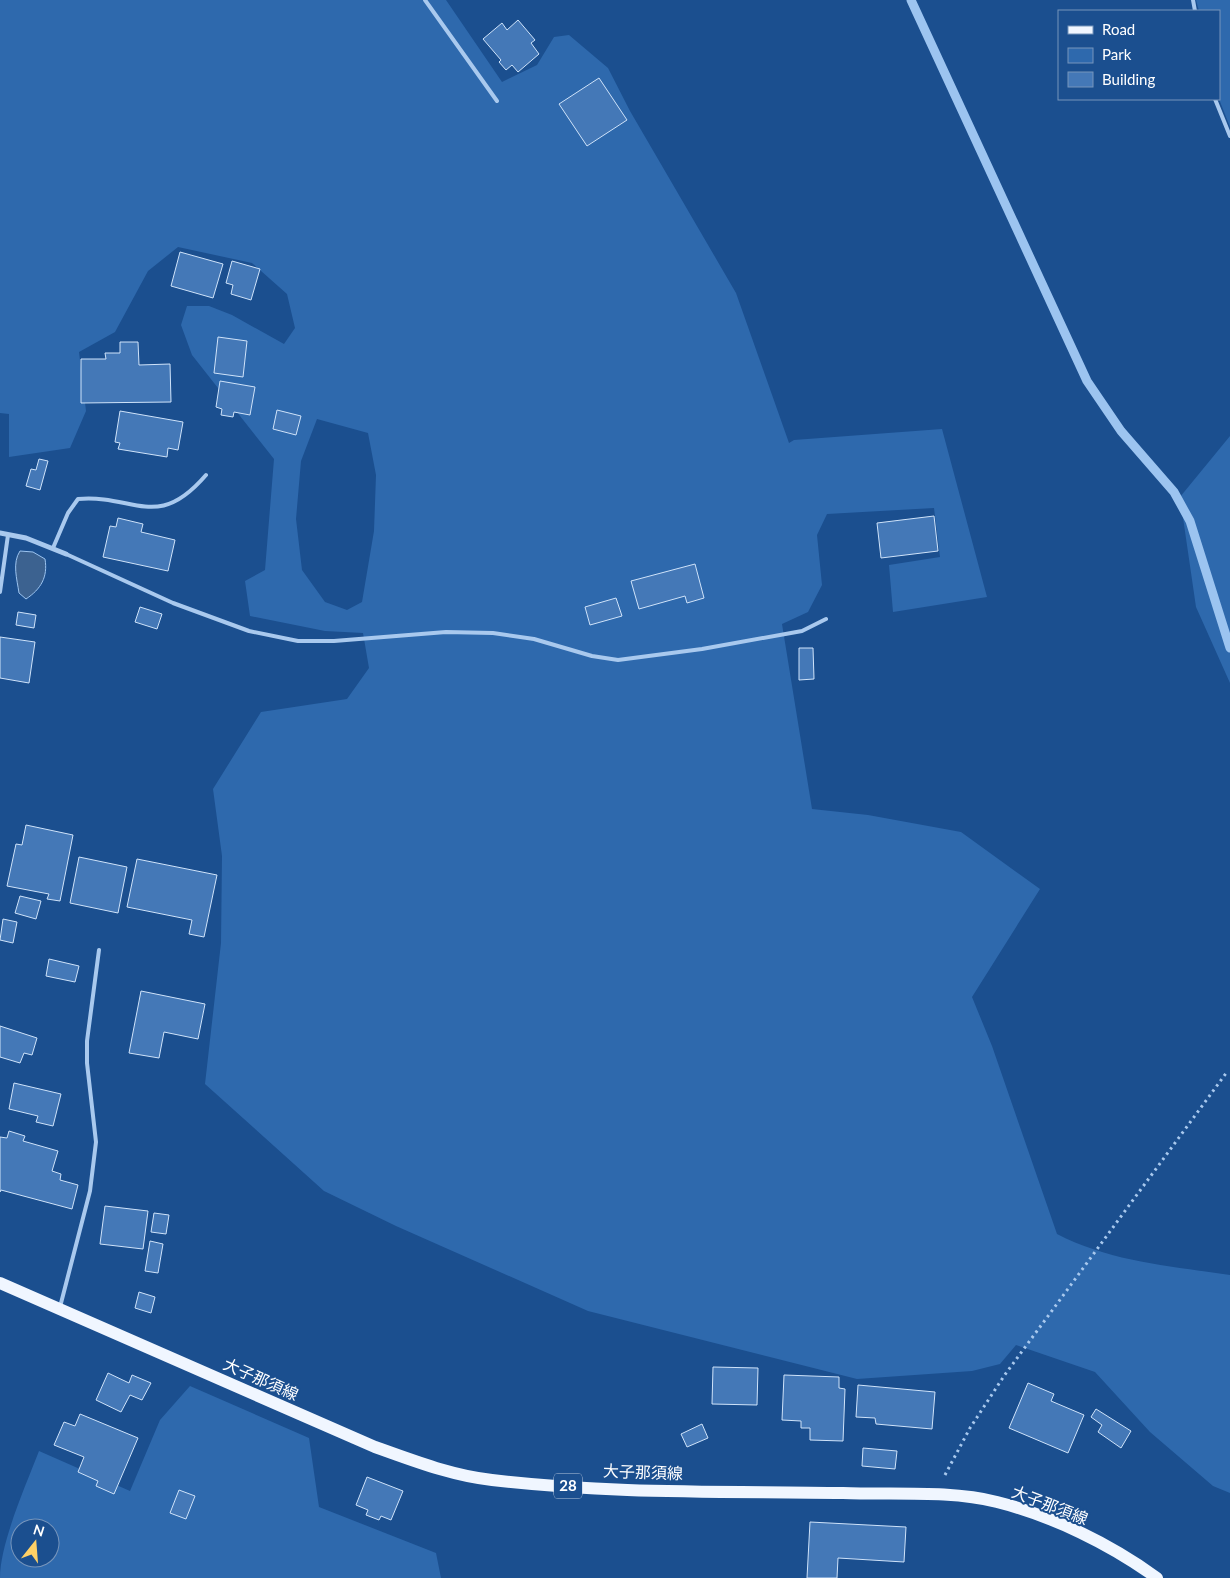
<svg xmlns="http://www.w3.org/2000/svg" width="1230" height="1578" viewBox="0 0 1230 1578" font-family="Lato,'Noto Sans JP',sans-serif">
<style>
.green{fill:#2e69ad;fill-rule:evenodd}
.water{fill:#3c6290;stroke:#9cc4f0}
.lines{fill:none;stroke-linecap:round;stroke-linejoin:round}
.stream{stroke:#9cc4f0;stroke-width:9}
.building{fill:#4478b7;stroke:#cfe3fa}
.path{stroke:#a9c9ee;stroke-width:3;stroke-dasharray:2.5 4;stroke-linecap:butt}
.lane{stroke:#a9c9ee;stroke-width:4}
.street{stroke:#a9c9ee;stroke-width:5}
.primary{stroke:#f0f6ff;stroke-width:12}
.labels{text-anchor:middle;stroke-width:4;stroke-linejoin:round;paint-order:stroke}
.shield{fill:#1b4f8f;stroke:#bbcadd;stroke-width:1}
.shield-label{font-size:15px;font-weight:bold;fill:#fff}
.street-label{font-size:16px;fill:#fff;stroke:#1b4f8f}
</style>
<rect width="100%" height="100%" fill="#1b4f8f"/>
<path class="green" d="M0,0h446l56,82 35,-17 17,-28 15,-2 39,33 22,43 106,182 53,150 5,-3 148,-11 45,168 -94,15 -4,-47 51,-8 -6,-49 -107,6 -10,21 5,50 -14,27 -26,12 30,185 56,6 93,17 79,57 -68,108 20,49 65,188c54,28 114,32 173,41v218l-17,-7 -63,-54 -55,-60 -79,-27 -16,19 -28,7 -115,8 -269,-68 -192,-85 -72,-35 -119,-107 16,-141 1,-87 -9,-67 48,-77 86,-13 22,-31 -6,-35 -38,-2 -75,-15 -5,-35 20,-11 9,-111 -82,-104 -11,-30 6,-19h22l23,9 52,29 11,-16 -8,-34 -35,-31 -74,-16 -30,24 -33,61 -36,20 7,59 -16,37 -61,9v-43l-9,-1zM317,419l51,14 8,42 -2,56 -12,71 -15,8 -22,-8 -23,-32 -6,-51 5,-58z
M1196,0h34v127l-11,-28v-88h-20z
M1230,436v247l-34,-76 -16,-110z
M190,1386l119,52 10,69 117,46 5,25h-441c0,-35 26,-93 39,-127l91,40 30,-71zM20,1528h30v30h-30z"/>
<path class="water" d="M20,551l13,1 12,7c3,18 -4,30 -19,40l-7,-6c-2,-14 -7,-30 1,-42z"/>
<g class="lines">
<path class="stream" d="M911,0l176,381 34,50 53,61 16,29 40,127"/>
</g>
<path class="building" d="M518,20l17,20 -4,3 8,11 -21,18 -6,-7 -6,5 -7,-8 2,-2 -18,-21 19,-16 5,7z
M599,78l28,42 -40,26 -28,-42z
M180,252l43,12 -10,34 -42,-12z
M232,261l28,8 -9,31 -20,-6 2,-9 -7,-2z
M218,337l29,4 -4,36 -29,-4z
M120,342h18l1,23 31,-1 1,38 -90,1v-44h25l-1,-6h15z
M220,381l35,6 -5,28 -16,-3 -1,5 -12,-2 1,-6 -6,-2z
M277,410l24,6 -5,19 -23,-6z
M120,411l63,11 -5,28 -10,-2 -1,9 -49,-8 2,-6 -5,-1z
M39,459l9,2 -8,29 -14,-4 5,-17 5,1z
M934,516l4,35 -57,7 -4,-35z
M118,518l25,6 -2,8 34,8 -7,31 -65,-14 7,-31 6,1z
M695,564l9,34 -17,5 -2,-7 -46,13 -8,-28z
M616,598l6,18 -32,9 -5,-18z
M140,607l22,7 -5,15 -22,-7z
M18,612l18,3 -2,13 -18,-3z
M0,637l35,5 -6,41 -29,-5z
M799,648h14l1,31 -15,1z
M26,825l47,10 -13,66 -13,-2 2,-5 -42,-8 9,-42 6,1z
M79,857l48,10 -9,46 -48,-10z
M137,859l80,16 -13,62 -15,-3 3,-14 -65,-13z
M20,896l21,5 -5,18 -21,-6z
M3,919l14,3 -4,21 -13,-3z
M49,959l30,7 -4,16 -29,-6z
M141,991l64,13 -7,35 -34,-7 -5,26 -30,-5z
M0,1026l37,12 -5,17 -8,-2 -4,10 -20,-6z
M14,1083l47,11 -8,32 -17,-4 2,-6 -29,-7z
M9,1131l16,5 -2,5 35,10 -6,20 9,3 -1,6 18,5 -6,24 -71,-19 -1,2v-55l7,1z
M105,1206l43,5 -5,38 -43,-5z
M154,1213l15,2 -3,19 -15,-2z
M150,1241l13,3 -5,29 -13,-2z
M139,1292l16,5 -4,16 -16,-5z
M713,1367l45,1 -1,37 -45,-1z
M108,1373l21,10 3,-8 19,8 -9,17 -12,-5 -9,17 -25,-12z
M784,1375l55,2v11l6,1 -2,52 -33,-1v-12h-9v-7l-19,-1z
M1028,1383l26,11 -3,7 33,14 -16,38 -59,-25z
M858,1385l77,7 -3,37 -56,-5 -1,-6 -19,-1z
M1096,1409l35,22 -10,17 -23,-16 4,-7 -11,-8z
M80,1414l58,24 -24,56 -18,-8 2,-5 -20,-9 6,-15 -30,-12 10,-23 11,4z
M702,1424l6,14 -21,9 -6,-13z
M863,1448l34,3 -2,18 -33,-3z
M367,1477l36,14 -12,29 -10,-4 -2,4 -13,-5 2,-5 -12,-5z
M179,1490l16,6 -9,23 -16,-6z
M810,1522l96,5 -2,35 -66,-4 -1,20h-30z"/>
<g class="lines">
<path class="path" d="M945,1475l25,-47 34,-52 223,-304"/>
<path class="lane" d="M425,0l72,101
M1193,0l2,11
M1215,99l15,37
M53,548l15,-35 10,-14c57,-5 79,33 128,-24
M66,554l107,49 76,28 49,10h36l112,-9 47,1 41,6 58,17 26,4 84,-11 100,-18 24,-12
M0,592l8,-57
M60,1307l30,-116 6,-49 -9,-79v-22l12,-91"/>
<path class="street" d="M0,533l26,5 40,16"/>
<path class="primary" d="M0,1283l375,164c37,13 77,29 117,33 116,14 235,11 351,13 49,2 107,-3 154,9 56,14 113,42 160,76"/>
</g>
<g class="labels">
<rect class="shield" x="554" y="1473.5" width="28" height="25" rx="4"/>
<g class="shield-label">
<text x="568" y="1491">28</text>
</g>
<g class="street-label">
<text transform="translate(261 1379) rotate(24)" y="6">大子那須線</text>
<text transform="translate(643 1472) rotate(2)" y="6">大子那須線</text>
<text transform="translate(1050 1505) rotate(21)" y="6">大子那須線</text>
</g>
</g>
<rect x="1058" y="10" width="162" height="90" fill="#1b4f8f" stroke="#7695bc"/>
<rect x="1068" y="26" width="25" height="8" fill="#f0f6ff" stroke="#7695bc"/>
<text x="1102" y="35" font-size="15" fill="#ffffff">Road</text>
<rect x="1068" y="48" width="25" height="15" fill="#2e69ad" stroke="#7695bc"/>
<text x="1102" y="60" font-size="15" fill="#ffffff">Park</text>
<rect x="1068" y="72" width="25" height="15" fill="#4478b7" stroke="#7695bc"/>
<text x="1102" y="85" font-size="15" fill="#ffffff">Building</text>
<g transform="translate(35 1543) rotate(17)"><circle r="24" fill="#1b4f8f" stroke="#7695bc"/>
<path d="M0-4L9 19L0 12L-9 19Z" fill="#ffd166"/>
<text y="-8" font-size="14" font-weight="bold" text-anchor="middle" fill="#ffffff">N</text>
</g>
</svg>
